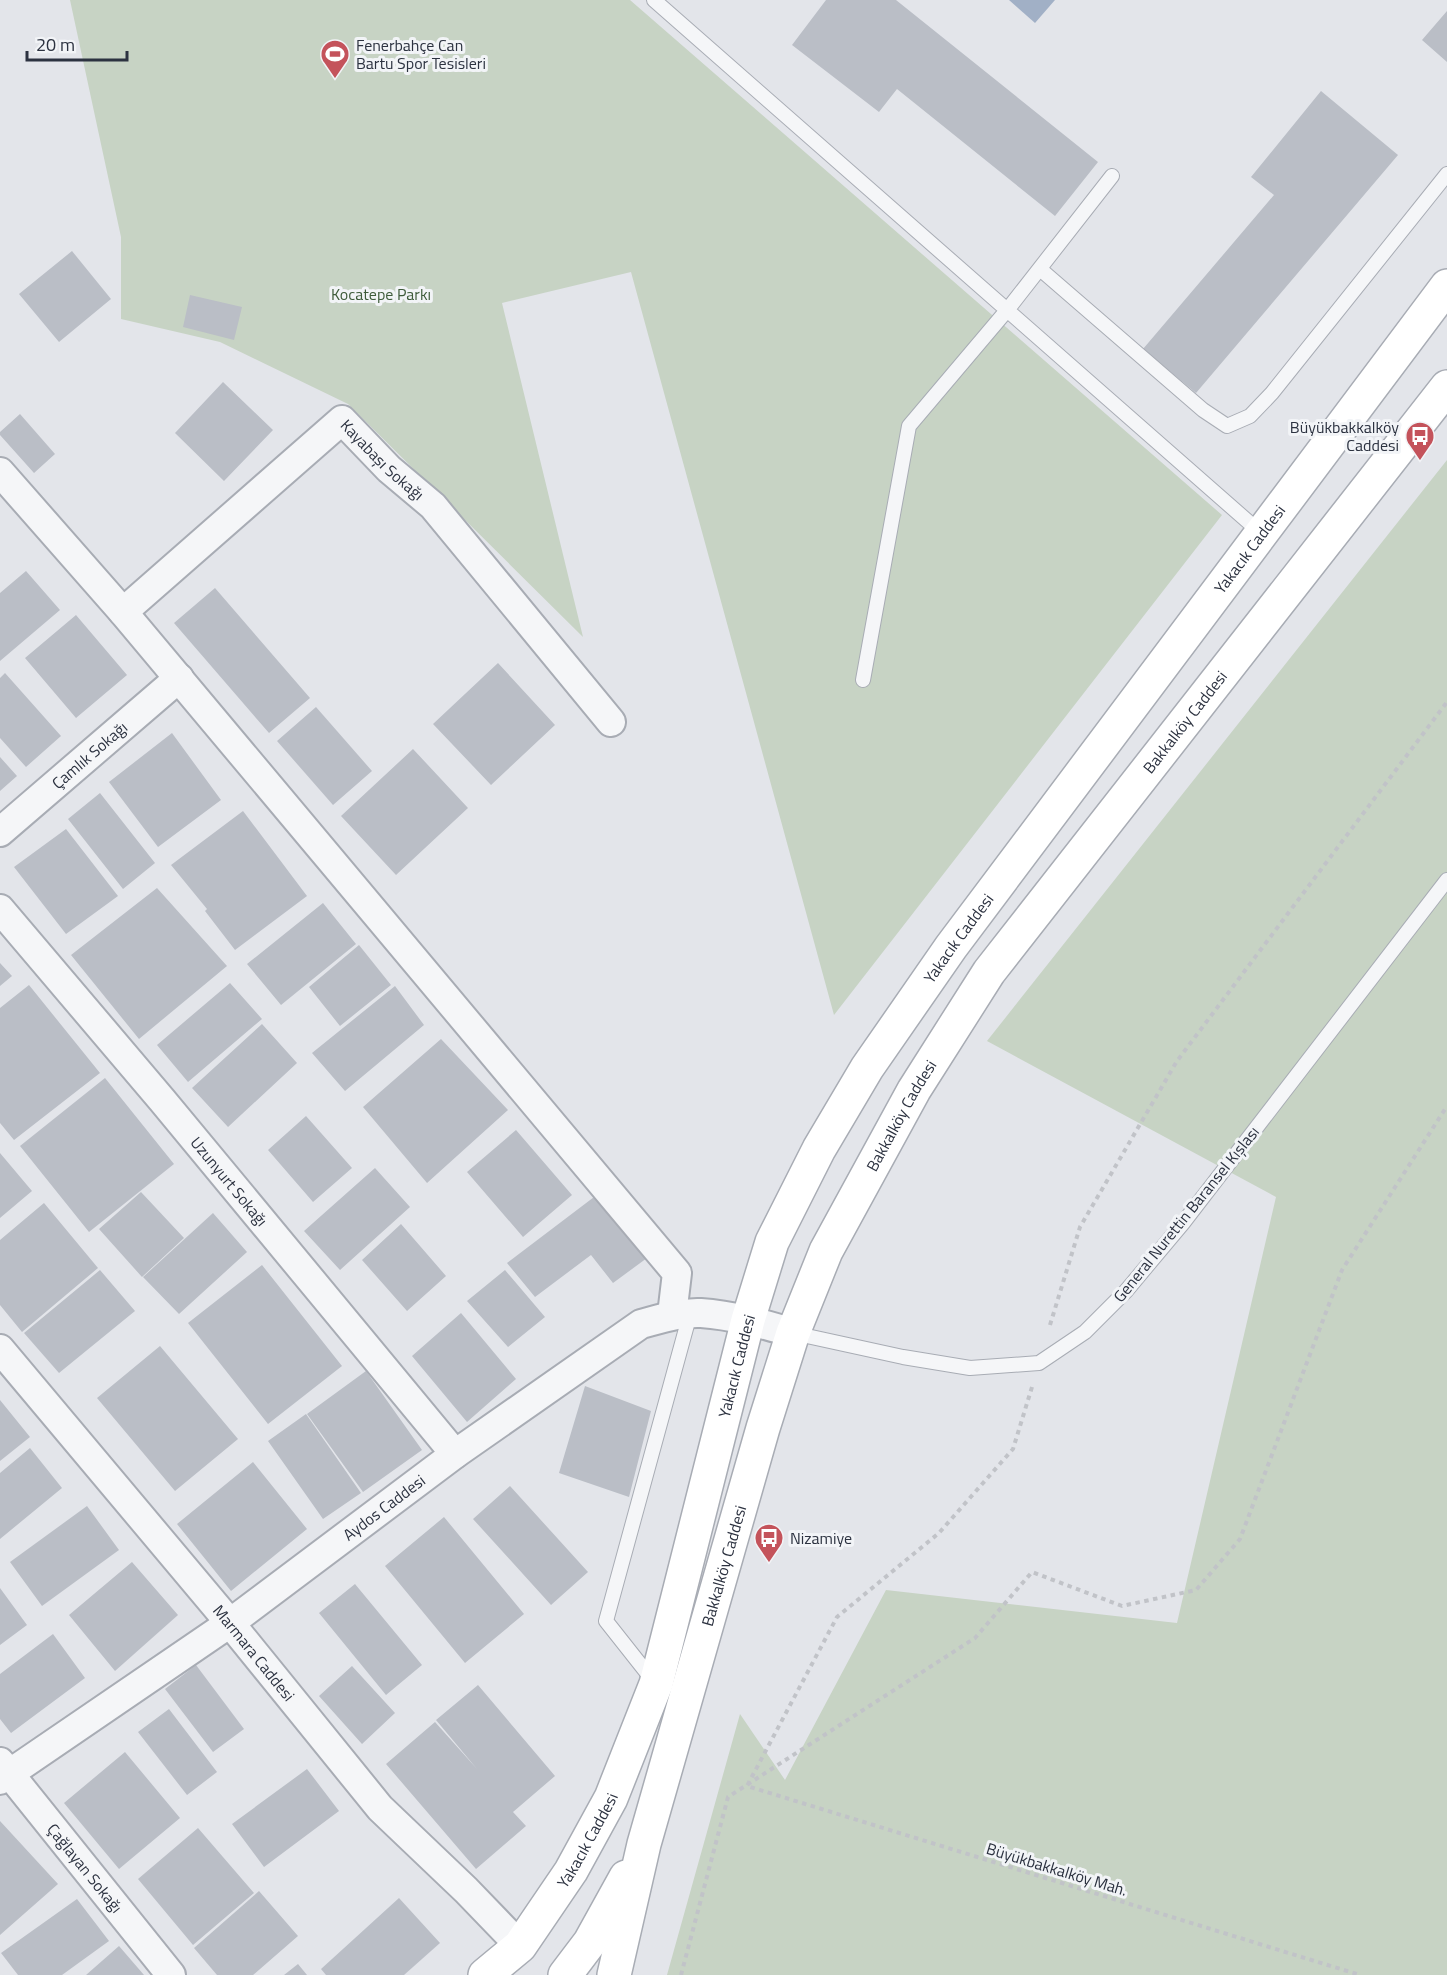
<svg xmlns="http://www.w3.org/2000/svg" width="1447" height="1975" viewBox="0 0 1447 1975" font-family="'Titillium Web',sans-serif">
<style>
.green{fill:#c7d3c4}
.water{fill:#a1b0c6}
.building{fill:#babec6}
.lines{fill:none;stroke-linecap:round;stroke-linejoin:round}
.lane-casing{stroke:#a8acb4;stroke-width:16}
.street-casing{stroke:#a8acb4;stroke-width:32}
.secondary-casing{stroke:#a8acb4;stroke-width:36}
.path{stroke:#c1c3c8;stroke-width:4;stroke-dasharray:4.5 4.5;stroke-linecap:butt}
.lane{stroke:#f5f6f8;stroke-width:14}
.street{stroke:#f5f6f8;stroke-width:28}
.secondary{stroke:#fff;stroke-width:33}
.labels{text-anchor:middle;stroke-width:6;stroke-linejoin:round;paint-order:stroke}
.poi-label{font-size:16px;fill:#2c3240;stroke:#f2f4f7;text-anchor:start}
.park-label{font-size:16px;fill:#3e5b3a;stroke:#f2f4f7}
.street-label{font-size:16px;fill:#2c3240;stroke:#f2f4f7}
</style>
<rect width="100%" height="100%" fill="#e3e5ea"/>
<path class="green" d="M70,0h560l592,515 -388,500 -203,-743 -129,31 81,334 -235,-233 -128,-62 -99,-23v-82z
M1447,460v1515h-780l73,-261 45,66 101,-190 291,33 99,-426 -289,-156z"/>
<path class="water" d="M1009,0h46l-20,23z"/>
<path class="building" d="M826,0h70l202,162 -43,54 -158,-127 -18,23 -87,-67z
M1447,11v51l-25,-22z
M1321,91l77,64 -202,238 -53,-44 131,-154 -23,-18z
M72,251l39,48 -52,43 -40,-48z
M190,295l52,12 -8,33 -51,-13z
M223,382l50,48 -49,51 -49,-48z
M20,414l35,40 -21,19 -34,-38v-3z
M26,571l34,39 -60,51v-68z
M215,588l95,110 -41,35 -95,-110z
M76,615l51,60 -51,43 -51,-60z
M498,663l57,62 -64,60 -58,-61z
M5,673l56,63 -35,31 -26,-29v-60z
M316,707l56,64 -39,34 -56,-64z
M172,733l49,67 -63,47 -49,-65z
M413,749l55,59 -72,67 -55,-59z
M0,757l17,19 -17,15z
M100,793l55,70 -32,26 -55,-70z
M243,811l64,85 -72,54 -30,-39 2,-2 -36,-44z
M66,829l52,67 -52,38 -52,-67z
M157,888l70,78 -88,73 -68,-84z
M323,903l33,41 -75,61 -34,-41z
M359,945l32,40 -51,41 -31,-39z
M0,963l12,13 -12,10z
M230,983l32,36 -74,63 -31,-37z
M29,985l71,88 -86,67 -14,-17v-115z
M395,986l29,39 -79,66 -33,-38z
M262,1024l35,39 -69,64 -36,-39z
M441,1039l67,71 -81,73 -64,-76z
M105,1078l69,86 -85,68 -69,-86z
M306,1116l46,52 -39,34 -45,-52z
M516,1130l56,65 -49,42 -56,-65z
M0,1153l32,38 -32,27z
M375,1168l35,39 -70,63 -36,-39z
M141,1192l43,46 -42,39 -43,-48z
M598,1194l49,64 -34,25 -22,-28 -56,42 -28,-34z
M44,1203l54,65 -76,64 -22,-27v-65z
M213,1213l34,39 -68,62 -36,-37z
M401,1224l45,52 -39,35 -45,-51z
M262,1265l80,101 -74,58 -80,-101z
M100,1270l35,41 -76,62 -35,-40z
M505,1270l40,47 -37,30 -41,-46z
M461,1313l55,66 -49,43 -55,-66z
M160,1346l78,93 -63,52 -78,-93z
M366,1371l56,79 -59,42 -56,-78z
M585,1386l66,25 -22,86 -70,-24z
M0,1400l30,37 -30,24z
M306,1414l55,79 -38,26 -55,-78z
M30,1448l32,40 -62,51v-66z
M253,1462l54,67 -76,62 -54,-67z
M510,1486l78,86 -37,33 -78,-86z
M87,1506l32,44 -77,56 -32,-44z
M444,1517l80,97 -59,49 -80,-97z
M132,1562l46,53 -63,56 -46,-56z
M355,1584l67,81 -36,30 -67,-82z
M0,1588l27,37 -27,20z
M53,1634l32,44 -74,55 -11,-14v-45z
M196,1665l48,64 -31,23 -48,-63z
M352,1666l43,47 -33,31 -43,-48z
M478,1685l77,91 -42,36 13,14 -50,43 -90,-105 49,-42 42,47 -41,-49z
M169,1709l48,63 -30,23 -49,-63z
M125,1752l55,66 -61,51 -55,-66z
M307,1769l32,42 -75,56 -32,-43z
M0,1821l58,63 -58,51z
M198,1828l56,65 -61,52 -55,-66z
M259,1891l39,45 -45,39h-36l-23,-27z
M399,1898l41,45 -36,32h-78l-5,-6z
M77,1899l32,42 -47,34h-44l-17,-22z
M119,1946l25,29h-58z
M298,1964l9,11h-23z"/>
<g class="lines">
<g class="lane-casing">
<path id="lane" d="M654,0l607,533
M1040,269l163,141 24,16 23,-10 22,-23 175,-219
M863,680l46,-254 99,-117 104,-133
M793,1333l110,24 67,11 69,-5 46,-31 41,-41 57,-68 264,-343
M655,1683l-49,-62 84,-307"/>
</g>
<g class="street-casing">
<g id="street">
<path d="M0,472l123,140 554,661 -5,42"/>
<path id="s1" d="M123,612l219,-192 47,49 44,37 178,216"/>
<path id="s2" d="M0,832l179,-154"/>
<path id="s3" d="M0,909l162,191 293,354"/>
<path id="s4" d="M0,1349l230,274 150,185 86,82 54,56"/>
<path id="s5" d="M0,1762l171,213"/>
<path id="s6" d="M0,1780l230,-157 225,-169 186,-130c19,-5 40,-12 60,-11 31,2 62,11 92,20"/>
</g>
</g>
<g class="secondary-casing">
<g id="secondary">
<path id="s7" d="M485,1975l35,-29 51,-75 40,-73 45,-114 92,-364 24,-78 47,-93 48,-81 84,-121 496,-661"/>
<path d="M565,1975l25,-33 36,-65"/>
<path id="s8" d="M614,1975l30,-131 119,-416 30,-95 33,-82 88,-161 75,-118 458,-585"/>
</g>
</g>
<path class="path" d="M1050,1325l30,-98 97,-166 270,-359
M1032,1387l-19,62 -74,84 -102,84 -90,169 613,189
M681,1975l47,-178 247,-159 57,-66 90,34 74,-16 44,-51 102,-269 105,-164"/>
<use href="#lane" class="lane"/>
<use href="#street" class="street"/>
<use href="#secondary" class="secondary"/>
</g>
<defs>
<g id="stadium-pin" transform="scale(1.5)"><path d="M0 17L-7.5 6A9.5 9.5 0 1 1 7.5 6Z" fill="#c4535b" stroke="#f2f4f7"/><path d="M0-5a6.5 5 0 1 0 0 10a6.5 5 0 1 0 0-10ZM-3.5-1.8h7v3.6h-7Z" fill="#fff"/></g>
<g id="bus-pin" transform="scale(1.5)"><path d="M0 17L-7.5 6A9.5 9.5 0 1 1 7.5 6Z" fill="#c4535b" stroke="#f2f4f7"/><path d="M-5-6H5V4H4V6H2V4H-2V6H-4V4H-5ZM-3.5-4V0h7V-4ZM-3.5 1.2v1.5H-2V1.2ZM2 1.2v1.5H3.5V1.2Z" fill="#fff"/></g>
</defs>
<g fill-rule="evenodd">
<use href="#stadium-pin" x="335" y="54"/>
<use href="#bus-pin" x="1420" y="436"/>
<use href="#bus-pin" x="769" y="1538"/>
</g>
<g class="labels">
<g class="poi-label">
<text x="356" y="51">Fenerbahçe Can<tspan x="356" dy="18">Bartu Spor Tesisleri</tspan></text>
<text x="1399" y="433" text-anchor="end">Büyükbakkalköy<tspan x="1399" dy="18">Caddesi</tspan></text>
<text x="790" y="1544">Nizamiye</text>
</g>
<g class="park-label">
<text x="381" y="300">Kocatepe Parkı</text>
</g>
<g class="street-label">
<text dy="6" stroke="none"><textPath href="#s1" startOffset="348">Kayabaşı Sokağı</textPath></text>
<text dy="6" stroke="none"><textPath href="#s7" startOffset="1642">Yakacık Caddesi</textPath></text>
<text dy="6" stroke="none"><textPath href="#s8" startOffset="1396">Bakkalköy Caddesi</textPath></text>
<text dy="6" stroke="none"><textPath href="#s2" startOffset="118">Çamlık Sokağı</textPath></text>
<text dy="6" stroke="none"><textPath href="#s7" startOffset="1156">Yakacık Caddesi</textPath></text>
<text dy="6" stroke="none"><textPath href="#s8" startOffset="910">Bakkalköy Caddesi</textPath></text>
<text dy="6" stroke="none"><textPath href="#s3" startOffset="356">Uzunyurt Sokağı</textPath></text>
<text transform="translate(1186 1214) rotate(-51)" y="6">General Nurettin Baransel Kışlası</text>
<text dy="6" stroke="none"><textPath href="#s7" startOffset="670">Yakacık Caddesi</textPath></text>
<text dy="6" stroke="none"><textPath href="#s6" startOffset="471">Aydos Caddesi</textPath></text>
<text dy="6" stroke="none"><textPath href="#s8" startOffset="424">Bakkalköy Caddesi</textPath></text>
<text dy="6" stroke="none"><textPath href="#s4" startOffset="396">Marmara Caddesi</textPath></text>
<text dy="6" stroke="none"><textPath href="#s7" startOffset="171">Yakacık Caddesi</textPath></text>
<text dy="6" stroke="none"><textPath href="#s5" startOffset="136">Çağlayan Sokağı</textPath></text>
<text transform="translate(1057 1869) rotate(17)" y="6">Büyükbakkalköy Mah.</text>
</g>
</g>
<path d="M27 51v9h100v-9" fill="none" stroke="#2c3240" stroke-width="3"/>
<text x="36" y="51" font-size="18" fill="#2c3240" stroke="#f2f4f7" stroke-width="4.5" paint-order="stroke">20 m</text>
</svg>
